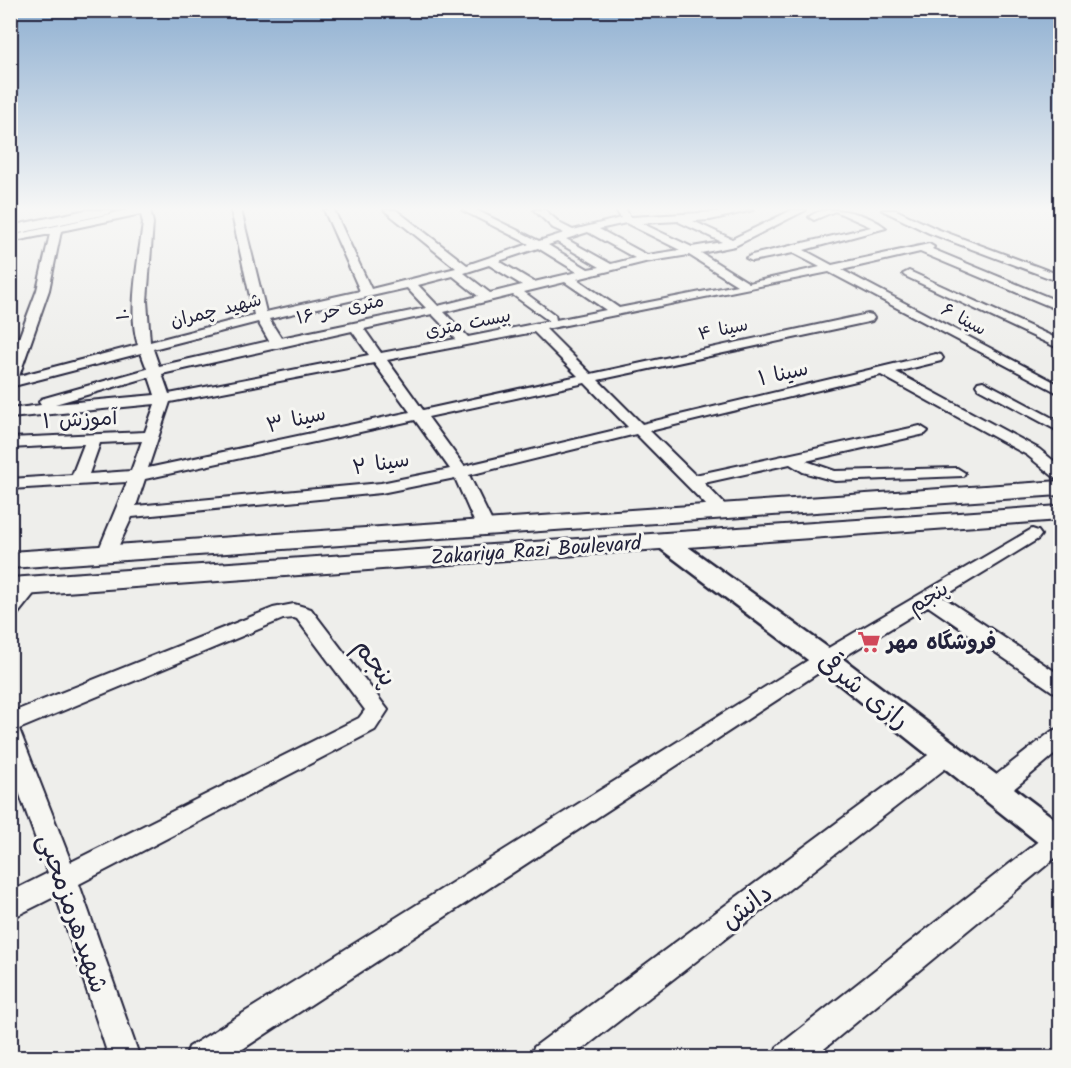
<svg xmlns="http://www.w3.org/2000/svg" width="1071" height="1068" viewBox="0 0 1071 1068" font-family="Kalam,'Playpen Sans Arabic',sans-serif">
<style>
.lines{fill:none;stroke-linecap:round;stroke-linejoin:round}
.minor-casing{stroke:#22223b;stroke-width:4}
.tertiary-casing{stroke:#22223b;stroke-width:5}
.secondary-casing{stroke:#22223b;stroke-width:4}
.minor{fill:#f6f6f2;fill-rule:evenodd}
.tertiary{fill:#f6f6f2;fill-rule:evenodd}
.secondary{fill:#f6f6f2;fill-rule:evenodd}
.labels{text-anchor:middle;stroke-width:6;stroke-linejoin:round;paint-order:stroke}
.far-street-label{font-size:18px;fill:#22223b;stroke:#f6f6f2}
.street-label{font-size:21px;fill:#22223b;stroke:#f6f6f2}
.poi-label{font-size:21px;font-weight:bold;fill:#22223b;stroke:#f6f6f2;text-anchor:start}
.near-street-label{font-size:26px;fill:#22223b;stroke:#f6f6f2}
</style>
<rect width="100%" height="100%" fill="#eeeeeb"/>
<filter id="ink" filterUnits="userSpaceOnUse"><feTurbulence type="fractalNoise" baseFrequency=".0167" numOctaves="2"/><feDisplacementMap in="SourceGraphic" scale="12" xChannelSelector="R" yChannelSelector="G"/><feConvolveMatrix kernelMatrix="1 2 1 2 8 2 1 2 1" color-interpolation-filters="sRGB"/></filter>
<g filter="url(#ink)">
<g class="lines">
<g class="minor-casing">
<path id="minor" d="M128,210h22l3,13 -6,78 3,41 104,-27 -23,-105h10l25,102 94,-21 -36,-81h10l37,79 85,-21 -72,-58h12l71,55 62,-21 -67,-34h14l63,31 25,-8 -11,-5 -19,-18h11l16,14 12,6 48,-12 -5,-8h10l4,7 123,-7 -43,10 -17,1 39,18 60,-29h14l-71,36 -34,7 48,30 71,-16 -27,-14 -41,8 -6,-3 6,-3 119,-28 -36,-16 -21,9 -5,-3c18,-15 61,-3 77,11l-82,22 28,15 97,-21 5,3 -2,2 128,53v8l-4,-1 -136,-57 -78,18 218,115v9l-231,-122 -283,57 45,45 277,-60 4,1 2,3 -2,3 -4,1 -270,58 44,44 294,-70 5,1 2,3 -2,3 -45,11 143,77 21,17v13l-6,-2 -27,-22 -146,-80 -231,56 45,44 225,-49 8,5 -3,3 -119,27 29,10 122,-3 8,5 -2,3 -128,5 -32,-9 -13,-8 -86,19 27,28 -3,4h-12l-80,-81 -167,41 26,53 -3,4h-12l-3,-4 -22,-50 -74,15 -249,24 -19,41h-14l-2,-4 30,-72 -117,7v-10l62,-4 12,-31 -74,4v-10l135,-6 10,-28 -145,14v-9l31,-4 -2,-3 2,-3 106,-30 -6,-16 -131,34v-25l27,-72 13,-56 -40,8v-6zM141,214l2,9c-4,35 -16,89 -5,122l-119,31 30,-86 12,-59zM679,221v1l43,20 -30,5 -51,-24zM626,223l54,27 -33,5 -48,-26zM588,232l47,26 -24,6 -45,-25zM557,242l43,25 -12,2 -40,-24zM538,248l39,24 -43,10 -35,-21zM689,255l48,30 -118,23 -42,-29 68,-17zM489,265l33,20 -32,8 -26,-20zM453,276l25,20 -40,10 -20,-21zM565,282l41,28 -50,10 -1,-5 -31,-23zM407,288l19,20 -145,30 -12,-19zM513,295l36,26 -81,16 -24,-25zM432,314l24,25 -75,14 -17,-24zM258,322l11,19 -110,25 -6,-17zM352,331l17,24 -200,39 -7,-20zM534,332l44,44 -155,34 -36,-50zM374,363l36,49 -262,56 22,-66zM149,377l6,18 -100,9zM585,383l43,44 -164,39 -36,-49zM415,420l35,49 -69,14 -245,23 9,-27zM142,441l-11,30 -42,3 11,-31z
M882,210h14l41,19 123,46v7l-131,-49z
M909,271l151,69v9l-155,-73 -2,-2z
M983,381l77,41v10l-82,-44 -2,-3 2,-3z
M1032,529l6,2 3,4 -3,4 -95,58 117,78v18l-8,-2 -124,-85 -96,58 -603,394h-44l4,-11 629,-393z
M30,580l7,1 3,5 -23,29 -7,2v-21l13,-15z
M294,604l17,5 77,101 -13,20 -296,154 61,174h-31l-53,-162 -46,23v-27l38,-19 -38,-106v-54l263,-105zM294,618l3,1 68,91 -6,8 -288,144 -52,-133 264,-110z
M1060,728v22l-56,47 -9,3 -9,-3 -3,-7 3,-7 66,-52z
M947,745l8,2 4,7 -4,7 -384,297h-41l4,-11 405,-300z
M1059,829l1,25 -247,204h-40l4,-11 273,-215z"/>
</g>
<g class="tertiary-casing">
<path id="tertiary" d="M665,534l8,2 161,116 226,171v32l-11,-4 -233,-185 -159,-120 -3,-5 3,-5z"/>
</g>
<g class="secondary-casing">
<path id="secondary" d="M86,210h28l-7,4 -97,21v-9z
M1060,481v14l-1050,73v-16z
M1060,506v14l-1050,76v-18z"/>
</g>
<use href="#minor" class="minor"/>
<use href="#tertiary" class="tertiary"/>
<use href="#secondary" class="secondary"/>
</g>
</g>
<linearGradient id="sky" x2="0" y2="1"><stop stop-color="#8eafd1"/><stop offset="0.58" stop-color="#f7f7f6"/><stop offset="1" stop-color="#f7f7f6" stop-opacity="0"/></linearGradient>
<rect width="1071" height="360" fill="url(#sky)"/>
<defs>
<g id="supermarket-bare" transform="scale(1.8)"><path d="M-6-5.5h2.5l.6 2H6L4.5 2H-2.5L-4.4-4H-6ZM-1.5 3.2a1.3 1.3 0 1 0 .1 0ZM3 3.2a1.3 1.3 0 1 0 .1 0Z" fill="#d1495b" stroke="#f6f6f2" stroke-width="2.5" paint-order="stroke"/></g>
</defs>
<g fill-rule="evenodd">
<use href="#supermarket-bare" x="869" y="642"/>
</g>
<g class="labels">
<g class="far-street-label">
<text transform="translate(340 309) rotate(-12)" y="6">۱۶ متری حر</text>
<text transform="translate(216 310) rotate(-14)" y="6">شهید چمران</text>
<text transform="translate(123 314) rotate(-90)" y="6">۱۰</text>
<text transform="translate(964 319) rotate(28)" y="6">سینا ۶</text>
<text transform="translate(468 323) rotate(-11)" y="6">بیست متری</text>
<text transform="translate(723 329) rotate(-12)" y="6">سینا ۴</text>
</g>
<g class="street-label">
<text transform="translate(783 373) rotate(-13)" y="7">۱ سینا</text>
<text transform="translate(80 419) rotate(-3)" y="7">آموزش ۱</text>
<text transform="translate(296 419) rotate(-13)" y="7">سینا ۳</text>
<text transform="translate(381 463) rotate(-9)" y="7">سینا ۲</text>
<text transform="translate(536 550) rotate(-4)" y="7">Zakariya Razi Boulevard</text>
<text transform="translate(928 597) rotate(-31)" y="7">پنجم</text>
</g>
<g class="poi-label">
<text x="887" y="649">فروشگاه مهر</text>
</g>
<g class="near-street-label">
<text transform="translate(376 662) rotate(53)" y="9">پنجم</text>
<text transform="translate(864 690) rotate(38)" y="9">رازی شرقی</text>
<text transform="translate(746 906) rotate(-37)" y="9">دانش</text>
<text transform="translate(74 913) rotate(71)" y="9">شهیدهرمزمحبی</text>
</g>
</g>
<rect width="1071" height="1068" fill="none" stroke="#f6f6f2" stroke-width="36"/>
<rect x="18" y="18" width="1035" height="1032" fill="none" stroke="#22223b" stroke-width="2" filter="url(#ink)"/>
</svg>
